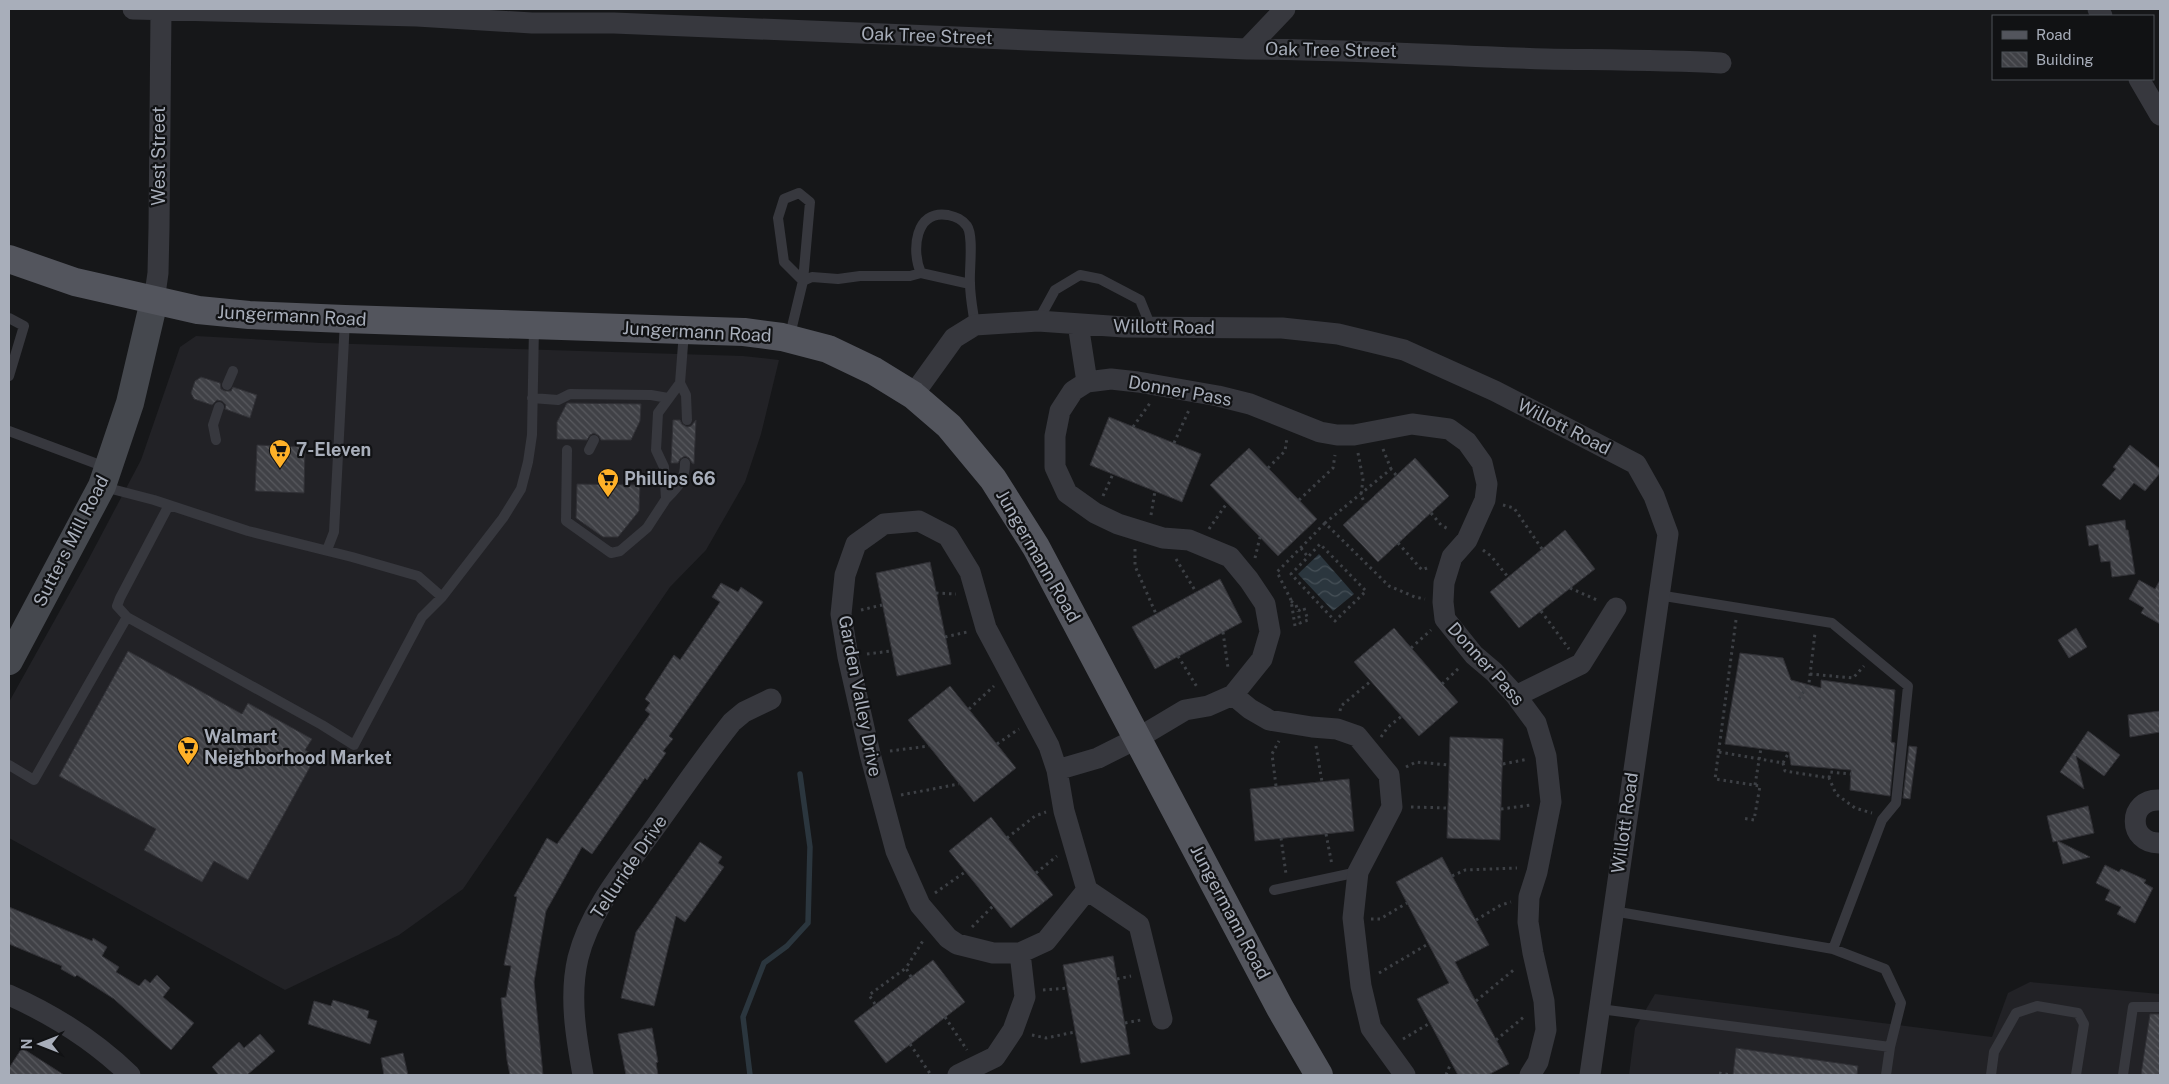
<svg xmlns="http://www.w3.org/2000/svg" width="2169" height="1084" viewBox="0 0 2169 1084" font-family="'Public Sans',sans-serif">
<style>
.built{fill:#222226}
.water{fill:url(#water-waves)}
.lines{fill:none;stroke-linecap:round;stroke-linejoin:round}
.stream{stroke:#2b363e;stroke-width:5.5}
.building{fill:url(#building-back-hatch);stroke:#303035}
.path{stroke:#3d4045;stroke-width:3;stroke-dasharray:2.5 4;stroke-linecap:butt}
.lane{stroke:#37383e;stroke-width:10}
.street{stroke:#37383e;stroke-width:21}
.secondary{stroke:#45484e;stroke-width:28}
.primary{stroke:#53555d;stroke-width:28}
.labels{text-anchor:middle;stroke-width:4.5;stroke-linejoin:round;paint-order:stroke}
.street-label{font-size:18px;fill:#a8aeba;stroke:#111214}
.poi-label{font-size:18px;font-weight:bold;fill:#a8aeba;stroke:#111214;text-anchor:start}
</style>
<defs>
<pattern id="water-waves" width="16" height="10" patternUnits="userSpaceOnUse" patternTransform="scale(1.25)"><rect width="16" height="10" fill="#2b363e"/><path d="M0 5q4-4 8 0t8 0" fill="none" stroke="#475158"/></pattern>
<pattern id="building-back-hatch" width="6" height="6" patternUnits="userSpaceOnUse" patternTransform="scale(1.25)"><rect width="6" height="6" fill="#404146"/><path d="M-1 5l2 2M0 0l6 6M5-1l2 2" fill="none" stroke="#595a5f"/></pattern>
</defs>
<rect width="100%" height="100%" fill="#161719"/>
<path class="built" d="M196,336l125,7 422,13 36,4 -18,74 -16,48 -39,68 -36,37 -207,302 -64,46 -114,55 -276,-152v-136l77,-138 55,-104 39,-113z
M2030,982l130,12v81h-531l6,-47 20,-34 337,43 16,-44z"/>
<path class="water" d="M1319,554l35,40 -21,17 -35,-37z"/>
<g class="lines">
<path class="stream" d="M750,1075l-7,-58 21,-54 23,-17 21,-23 2,-76 -10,-73"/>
</g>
<path class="building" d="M201,377l19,6 1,6 4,2h6l2,-4 24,8 -7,23 -25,-9 1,-4 -4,-4 -5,-1 -5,5 -18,-6 -3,-6 4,-12z
M567,403l74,1 -1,17 -9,19h-30l-2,-4 -5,-3 -4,2 -3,5 -30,-1v-17z
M1109,417l92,37 -19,48 -92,-37z
M673,420h7l2,4 5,3 4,-1 5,-6 -2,44 -2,-1 -3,-5 -4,-2 -5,3 -2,4h-7z
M257,445l48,2 -1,46 -49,-2z
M2130,445l30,24v4l-15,18 -11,-8 -14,17 -18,-15 14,-16 -3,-2z
M1249,448l68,71 -39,37 -68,-71z
M1415,458l34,38 -71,66 -35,-37z
M577,484l63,1 -1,26 -21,26h-15l-27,-19z
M2125,520l1,10h2l7,44 -23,3 -2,-16 -9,1 -3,-18 -9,2 -3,-20z
M1565,530l30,39 -76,59 -29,-36z
M930,562l21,102 -54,12 -21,-103z
M1220,579l22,43 -87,47 -23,-42z
M2139,580l16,9 5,-9v44l-19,-11 3,-5 -15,-9z
M721,583l17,9 3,-5 22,15 -94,134 4,3 -10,12 3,2 -19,27 -2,-2 -53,76 -10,-7 -36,64 -12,71 9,93h-33l-3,-15 -6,-62 5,-1 5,-31 -7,-1 13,-68 -3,-1 33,-58 10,6 93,-130 -5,-4 5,-7 -5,-4 29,-44 6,5 40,-58 -8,-5z
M1394,628l64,74 -39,34 -65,-74z
M2076,628l11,19 -18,11 -11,-18z
M128,651l114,63 6,-11 64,36 -7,11 11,6 -68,124 -34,-19 -12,21 -58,-32 12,-21 -97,-53z
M1740,653l43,5 8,22 30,8v-8l74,10 -4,52 4,1 -5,53 -40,-6 1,-20 -60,-5 -2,-13 -64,-8z
M950,686l66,82 -42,34 -66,-82z
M2160,711v21l-30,5 -2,-22z
M2088,731l32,24 -16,21 -28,-20 8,33 -24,-17z
M1450,737l53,2 -3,101 -53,-2z
M1909,746l8,1 -7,52 -7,-1z
M1349,779l5,52 -99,10 -5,-52z
M2088,806l6,27 -36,8 32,16 -27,7 -6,-23 -4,1 -6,-26z
M991,817l62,78 -42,33 -62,-77z
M700,842l22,15 -4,6 6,4 -39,55 -9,-6 -22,90 -33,-8 15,-66z
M1442,857l47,88 -34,17 54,102 -21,11h-30l-41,-76 32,-16 -53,-101z
M2105,865l14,7 2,-3 14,6 11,5 -2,3 9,5 -18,35 -18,-9 4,-7 -16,-7 5,-10 -14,-7z
M9,907l83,34 1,-3 14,9 -5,9 17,11 -3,5 23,14 6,-7 5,4 7,-8 13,13 -7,9 31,26 -23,27 -57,-51 -37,-24 -2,2 -14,-8 1,-3 -53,-22z
M1113,956l17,98 -49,9 -18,-98z
M933,960l32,42 -79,61 -32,-42z
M333,1000l36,11 -2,7 10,3 -7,23 -62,-20 6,-23 17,5z
M2150,1014h10v61h-19z
M652,1028l6,34 -2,1 2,12h-32l-8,-41z
M260,1034l15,17 -28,24h-28l-7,-8 27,-25 5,6z
M22,1048l42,27h-55v-7z
M1736,1048l122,18 -1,9h-124z
M403,1053l5,22h-24l-3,-17z"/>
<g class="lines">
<path class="path" d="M1133,427l17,-24
M1174,443l15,-33
M1383,449l8,20
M1358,453l5,26 -2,16 4,9
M1268,468l17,-17 2,-13
M1396,475l-5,-6 -66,54 64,63 26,11 10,2
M1103,496l10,-22
M1299,500l34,-32 2,-13
M1503,505l11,3 28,41
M1431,513l10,12 9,5
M1151,515l4,-24
M1209,529l18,-26
M1398,543l24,27 5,-2
M1301,548l7,9 12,-13 46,47 -31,30 -44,-47 17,-17
M1135,549v17l21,48
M1483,550l8,6 17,21
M1255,558l5,-21
M1176,559l20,33
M1570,588l27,12
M936,593l20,1
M1291,601l5,4 2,6 6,-3 4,12 -8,3 -2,-12
M861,610l21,-5
M1541,611l28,38
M1736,620l-21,159 45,7 -6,34 -12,-2
M1295,626l-4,-26 -14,-28 48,-49
M1223,632l5,36
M945,637l22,-5
M1411,648l20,-18
M867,654l24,-3
M1178,656l19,31
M1810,674l43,4 11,-12
M1442,684l18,-17
M1799,699l10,-16 6,-50
M969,709l25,-23
M1340,711l1,-5 30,-25
M1381,737l7,-10 14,-11
M997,744l22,-15
M1316,746l6,36
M890,751l39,-5
M1719,752l64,11 6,-11
M1783,763l2,8 44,7 7,16 19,14 17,5
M1503,764l25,-5
M1406,767l10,-5 33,3
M1829,778l1,-6 21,2
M1755,785l6,-37
M1276,786l-4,-32 7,-13
M901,795l58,-11
M1411,807l37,1
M1501,809l30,-4
M1326,834l6,31
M1007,838l28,-22 11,-4
M1281,838l5,36
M1036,873l21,-17
M1452,876l13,-6 52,-2
M935,893l30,-21
M1371,919h9l27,-16
M1476,920l25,-15 10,-3
M972,927l21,-21
M1379,973l49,-29
M911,977l-5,-9 18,-29
M1117,979l14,-3
M1043,990l24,-2
M1476,1001l40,-33
M875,1004l-6,-9 37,-27
M945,1017l22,33
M1125,1023l16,-3
M1032,1035l14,3 29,-6
M1403,1039l27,-16
M1496,1040l29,-24
M910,1044l21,31
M1719,1073l12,2
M1446,1075l5,-12"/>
<path class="lane" d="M799,193l11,9 -7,79 -19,-19 -6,-44 6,-19z
M970,284l-49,-11c-10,-22 -6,-64 27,-58 8,2 14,4 19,11 7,10 2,44 3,57 0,14 3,28 5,42
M9,318l15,8 -15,50
M1038,321l17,-31 25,-15 20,4 40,21 11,27
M789,339l14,-58 9,-4 26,2 22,-3h50l11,-3
M680,383l6,12 1,25
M227,385l6,-14
M532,398l26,2 12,-6 81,1 17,3
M9,431l99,37
M216,440l-3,-15 6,-18
M567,450l-1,71 45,32 9,-2 27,-23 19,-29 -2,-32 -8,-17 2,-37 22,-30 4,-51
M589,450l5,-10
M104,487l50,13 94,31 104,26 66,19 24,21
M666,499c12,-12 19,-19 19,-36
M169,505l-49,93 -3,8 10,11 195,108 32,20 68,-128 20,-20 61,-79 18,-29 7,-27 4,-27 2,-109
M327,550l7,-18 11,-212
M1658,595l174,28 76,63 -12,117 -14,17 -49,129
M9,765l25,15 93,-163
M1274,890l84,-18
M1613,911l220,38 52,20 16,34 -11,44
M1600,1009l290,38 -4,28
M1991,1075l3,-23 22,-39 21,-7 41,7 6,11 -8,51
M2123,1075l10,-68h27"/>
<path class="street" d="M133,9l284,7 115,7h82l633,26c100,0 200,7 299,10 59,1 117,1 175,4
M2098,9l4,7
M1247,49l38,-40
M2139,79l21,36
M154,301l4,-28 1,-45 2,-218
M1078,324l9,58
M913,395l41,-57 21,-13 63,-4 86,6 158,1 56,6 66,16 91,41 141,73 18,32 14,38 -78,541
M919,521l29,15 22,36 16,56 63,118 8,24 7,41 23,79 -41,51 -26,12h-27l-36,-9 -9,-6 -28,-33 -24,-54 -26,-97 -22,-97 -7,-43 4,-39 11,-31 28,-20z
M1233,695l17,14 19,11 43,7 25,2 20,7 32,39 3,32 -34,65 -5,46 8,68 10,42 34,47
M1516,696l65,-32 35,-56
M1057,770l41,-12 40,-20 47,-28 23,-4 25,-11 29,-36 8,-27 -5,-28 -16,-24 -19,-23 -41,-17 -26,-2 -45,-14 -23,-11 -28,-20 -12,-26v-31l5,-25 13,-20 14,-9 24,-3 27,3 80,14 32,8 70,28 17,3h17l58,-11 37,5 18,13 15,21 5,21 -2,16 -18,40 -15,17 -8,26 -1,19 2,17 29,36 20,17 22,24 20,27 10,33 5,46 -14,70 -8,25 -1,25 5,31 11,48 2,29 -8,32 -8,13
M2160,800c-33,-2 -33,44 0,43
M1087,890l52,35 23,94
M9,995c45,20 86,46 121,80
M583,1075c-7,-38 -14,-79 -5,-117 12,-48 47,-89 75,-128 26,-36 51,-73 79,-108l12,-10 27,-13
M958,1075l37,-18 18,-27 12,-33 -5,-44"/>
<path class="secondary" d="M9,661l93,-175 28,-83 24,-102"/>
<path class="primary" d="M9,259l66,23 123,28 51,5 96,4 399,13 38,5 46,12 46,22 39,24 36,31 44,53 43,68 244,461 39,67"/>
</g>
<defs>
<g id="supermarket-pin" transform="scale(1.125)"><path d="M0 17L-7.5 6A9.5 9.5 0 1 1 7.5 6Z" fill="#ffb128" stroke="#111214"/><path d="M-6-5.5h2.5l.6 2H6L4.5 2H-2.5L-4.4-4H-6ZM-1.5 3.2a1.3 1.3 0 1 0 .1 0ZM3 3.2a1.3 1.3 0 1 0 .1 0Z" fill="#111"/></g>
</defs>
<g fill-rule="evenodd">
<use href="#supermarket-pin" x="280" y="450"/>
<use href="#supermarket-pin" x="608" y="479"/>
<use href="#supermarket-pin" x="188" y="747"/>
</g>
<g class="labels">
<g class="street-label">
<text transform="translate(927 36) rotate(2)" y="6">Oak Tree Street</text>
<text transform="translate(1331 50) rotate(1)" y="6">Oak Tree Street</text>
<text transform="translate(159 156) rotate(-90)" y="6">West Street</text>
<text transform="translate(292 316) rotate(3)" y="6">Jungermann Road</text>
<text transform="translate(1164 327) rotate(1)" y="6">Willott Road</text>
<text transform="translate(697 332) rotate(3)" y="6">Jungermann Road</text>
<text transform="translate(1180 391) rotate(10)" y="6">Donner Pass</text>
<text transform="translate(1564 427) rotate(27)" y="6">Willott Road</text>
<text transform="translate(71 541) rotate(-63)" y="6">Sutters Mill Road</text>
<text transform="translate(1038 556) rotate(60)" y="6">Jungermann Road</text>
<text transform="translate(1486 664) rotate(48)" y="6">Donner Pass</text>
<text transform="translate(860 696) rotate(79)" y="6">Garden Valley Drive</text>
<text transform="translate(1625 823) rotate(-82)" y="6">Willott Road</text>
<text transform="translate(629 867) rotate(-56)" y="6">Telluride Drive</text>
<text transform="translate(1230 912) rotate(62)" y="6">Jungermann Road</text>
</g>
<g class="poi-label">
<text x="296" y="456">7-Eleven</text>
<text x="624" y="485">Phillips 66</text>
<text x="204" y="743">Walmart<tspan x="204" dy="21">Neighborhood Market</tspan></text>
</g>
</g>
<rect width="2169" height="1084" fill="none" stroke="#a8aeba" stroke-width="20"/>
<rect x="1992" y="15" width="162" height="65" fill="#111214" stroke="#4d5056"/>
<rect x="2002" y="31" width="25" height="8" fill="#53555d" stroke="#4d5056"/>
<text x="2036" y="40" font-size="15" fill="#a8aeba">Road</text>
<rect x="2002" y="52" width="25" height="15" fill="url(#building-back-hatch)" stroke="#4d5056"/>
<text x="2036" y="65" font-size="15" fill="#a8aeba">Building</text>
<g transform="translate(40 1044) rotate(270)" stroke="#111214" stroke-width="4" paint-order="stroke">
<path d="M0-4L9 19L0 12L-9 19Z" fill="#a8aeba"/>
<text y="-8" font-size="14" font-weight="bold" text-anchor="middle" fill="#a8aeba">N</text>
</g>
</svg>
